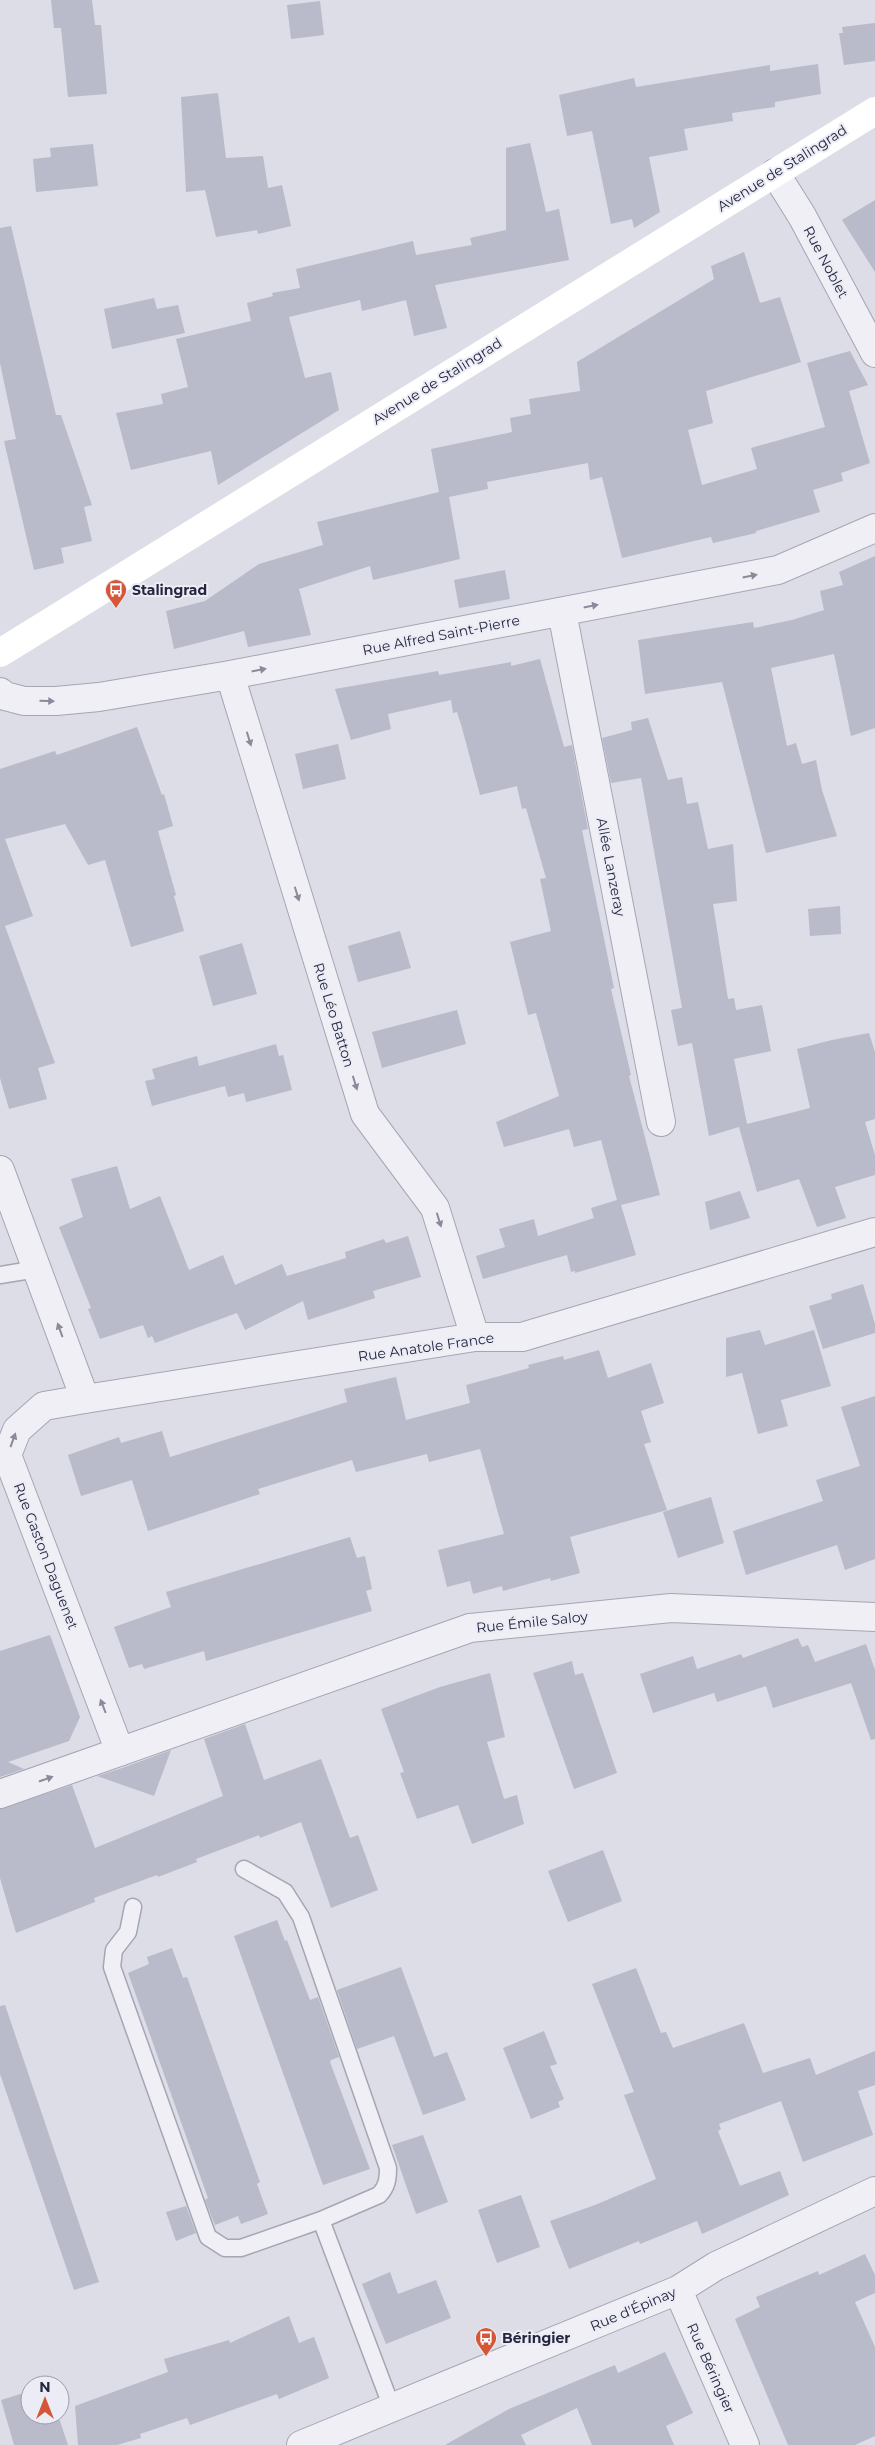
<svg xmlns="http://www.w3.org/2000/svg" width="875" height="2445" viewBox="0 0 875 2445" font-family="Montserrat,sans-serif">
<style>
.building{fill:#b9baca}
.lines{fill:none;stroke-linecap:round;stroke-linejoin:round}
.lane-casing{stroke:#a5a6b4;stroke-width:19}
.street-casing{stroke:#a5a6b4;stroke-width:30}
.lane{stroke:#efeff5;stroke-width:16}
.street{stroke:#efeff5;stroke-width:28}
.secondary{stroke:#fff;stroke-width:28}
.oneway{fill:#8a8a9a}
.labels{text-anchor:middle;stroke-width:4;stroke-linejoin:round;paint-order:stroke}
.street-label{font-size:14px;fill:#25263e;stroke:#ebecf5}
.poi-label{font-size:14px;font-weight:bold;fill:#25263e;stroke:#ebecf5;text-anchor:start}
</style>
<rect width="100%" height="100%" fill="#dcdde7"/>
<path class="building" d="M51,0h41l3,25h6l6,69 -39,3 -7,-69h-7z
M320,1l4,34 -33,4 -4,-34z
M875,23v38l-31,4 -5,-32h4l-1,-6z
M818,64l3,30 -46,8v5l-43,6 1,8 -49,8 4,21 -39,7 11,55 -26,16 -2,-9 -21,5 -19,-93 -25,5 -8,-41 75,-17 2,9 134,-22v6z
M218,93l8,65 37,-2 5,32 14,-3 9,41 -33,8 -1,-4 -41,7 -11,-47 -19,2 -5,-95z
M530,143l16,69 13,-3 10,51 -134,25 12,43 -33,8 -8,-36 -44,11 -2,-11 -71,17 16,61 26,-6 8,38 -121,75 -7,-34 -80,19 -15,-57 47,-9 -2,-10 27,-7 -12,-48 75,-18 -4,-18 26,-7 -1,-3 28,-5 -4,-19 117,-28 3,14 56,-10 -2,-7 36,-8v-82z
M93,144l5,42 -62,6 -3,-33 18,-2 -1,-9z
M875,200v72l-33,-52z
M11,226l45,189h5l31,90 -8,2 8,34 -31,7 3,15 -30,7 -30,-129 12,-2 -16,-76v-135z
M744,252l16,51 20,-6 21,65 -95,29 7,32 -25,7 14,55 55,-16 -6,-21 74,-21 -18,-64 43,-12 18,34 -19,6 21,72 -29,10 2,8 -30,9 7,22 -64,19v2l-43,10 -2,-6 -89,21 -20,-81 -12,3 -2,-17 -101,19 1,7 -39,8 11,62 -87,21 -3,-14 -71,23 12,46 -63,12 -4,-16 -70,18 -8,-38 39,-10 54,-37 64,-19 -6,-23 122,-30 -8,-43 81,-17 -2,-14 21,-4 -2,-15 51,-8 -3,-29 137,-83 -3,-13z
M154,298l3,11 21,-4 7,28 -73,16 -8,-40z
M875,556v172l-24,8 -17,-82 -63,14 16,78 9,-3 6,21 14,-4 6,30 15,46 -71,17 -44,-171 -77,12 -7,-54 115,-18 1,6 38,-8 32,-10 -4,-19 23,-6 -4,-13z
M505,570l5,29 -51,9 -5,-28z
M540,659l24,88 8,-2 16,84 -6,1 32,158 -3,1 20,86 -2,1 31,119 -39,10 15,50 -61,18v-2l-4,1 -4,-17 -84,24 -7,-23 29,-9 -6,-18 35,-10 4,17 56,-18 -3,-10 26,-8 -16,-60 -27,7 -5,-18 -65,18 -8,-25 63,-26 -23,-83 -8,2 -18,-73 41,-11 -11,-52 6,-1 -20,-70 -4,1 -5,-23 -37,9 -18,-67 -5,-16 -4,1 -2,-13 -63,14 3,15 -40,11 -16,-51 103,-18 1,4 72,-13v4z
M648,718l20,62 14,-3 5,27 11,-2 10,47 25,-5 4,57 -24,3 15,95 6,-1 2,12 26,-5 9,46 -37,8 13,65 63,-16 -13,-59 35,-9 37,-7 6,19v67l-10,3 10,33v20l-40,12 11,31 -29,9 -18,-48 -42,13 -18,-65 -30,9 -17,-93 -14,3 -7,-36 11,-2 -41,-230 -30,5 -9,-45 30,-8 -1,-8z
M137,727l25,68 2,-1 9,32 -15,5 18,64 -2,1 10,35 -53,16 -26,-87 -17,5 -23,-41 -60,15 28,77 -28,10 50,137 -17,5 9,31 -38,10 -9,-31v-309l55,-18 2,4z
M338,744l8,35 -43,10 -8,-35z
M840,906l1,28 -31,2 -2,-27z
M400,931l11,37 -53,14 -10,-36z
M242,943l15,51 -44,12 -14,-50z
M457,1010l9,34 -84,24 -10,-36z
M276,1044l3,12 4,-1 9,35 -46,12 -2,-9 -16,4 -3,-11 -73,20 -7,-25 10,-2 -3,-10 45,-13 2,10z
M117,1166l13,43 30,-13 29,74 34,-15 12,30 47,-21 5,12 59,-18 -1,-6 39,-13 2,4 22,-7 13,41 -48,14 2,7 -67,22 -5,-19 -58,29 -8,-17 -82,30 -3,-7 -4,2 -5,-13 -43,14 -12,-30 3,-1 -32,-81 24,-10 -12,-38z
M740,1191l10,27 -40,12 -5,-28z
M863,1284l12,40v9l-52,16 -14,-43 23,-7 -1,-5z
M760,1330l5,15 49,-15 17,56 -50,14 7,26 -30,8 -16,-61 -16,4v-39z
M599,1350l9,28 43,-15 13,40 -23,8 10,31 -7,2 23,66 -97,27 10,36 -29,8 -1,-3 -47,13 -1,-5 -29,8 -3,-13 -23,6 -9,-37 66,-16 -24,-85 -51,13 -2,-8 -71,18 -4,-12 -94,29 2,5 -112,37 -16,-51 -51,16 -13,-41 51,-18 2,6 41,-12 8,26 177,-55 -3,-13 52,-12 10,43 64,-17 -4,-18 63,-17 -1,-3 35,-9 1,4z
M875,1396v163l-30,11 -8,-25 -91,30 -13,-44 90,-30 -7,-21 44,-14 -19,-59z
M711,1497l13,46 -46,15 -15,-46z
M350,1537l7,21 8,-2 7,33 -6,2 6,20 -166,50 -2,-10 -60,18 -2,-5 -13,4 -15,-41 57,-20 -5,-15z
M50,1635l30,82 -11,24 -61,21 16,7 -24,8v-126z
M798,1638l4,9 6,-2 7,17 51,-18 9,26v69l-4,1 -20,-57 -78,25 -7,-22 -49,16 -3,-9 -61,20 -13,-39 53,-18 4,13 44,-15 2,4z
M572,1661l3,14 8,-2 34,100 -43,16 -41,-116z
M490,1673l15,64 -18,5 17,57 13,-4 7,29 -52,20 -14,-39 -41,14 -17,-46 4,-1 -23,-63 59,-22z
M245,1724l19,56 57,-21 29,79 8,-3 20,55 -47,18 -30,-86 -41,16 -1,-3 -63,24 1,3 -39,15 -1,-2 -63,23 1,4 -79,31 -16,-55v-69l72,-24 23,63 128,-52 -19,-57z
M171,1750l-17,46 -57,-20 28,-9z
M603,1850l19,51 -54,21 -20,-51z
M277,1920l8,21 2,-1 23,60 8,-3 21,60 -8,3 -1,2 40,107 -47,16 -89,-249z
M172,1948l11,30 4,-1 73,205 -3,2 11,30 -27,10 -3,-8 -23,9 -10,-25 3,-2 -80,-225 21,-9 -2,-7z
M401,1967l33,90 13,-5 19,48 -43,15 -29,-79 -37,13 -20,-59z
M636,1968l25,65 5,-1 7,16 71,-25 19,50 47,-15 6,17 59,-24v34l-17,6 15,44 -70,27 -22,-61 -62,23 2,5 -3,2 22,55 40,-15 9,24 -87,39 -5,-13 -57,23 -1,-3 -70,28 -19,-48 45,-16 61,-26 -32,-84 10,-3 -42,-108z
M5,2005l94,277 -25,8 -74,-216v-68z
M544,2031l13,33 -7,2 14,33 -6,3 2,5 -29,12 -28,-71z
M423,2135l25,67 -32,12 -24,-69z
M521,2195l19,52 -43,16 -19,-53z
M186,2206l10,27 -20,8 -10,-29z
M865,2254l10,21v18l-20,9 20,45v89l-20,9h-67l-53,-126 25,-12 -4,-10 62,-26 1,4z
M390,2272l8,22 38,-14 15,38 -65,26 -24,-60z
M289,2316l10,27 15,-6 15,41 -50,21 -2,-5 -87,31 -3,-7 -47,16 1,4 -24,7h-39l-3,-39 93,-34 -4,-13 65,-19 1,3z
M665,2352l28,61 -27,13 8,19h-82l-15,-37 -56,27 5,10h-81l64,-36 106,-44 3,8z
M30,2391v24h28l10,30h-54l-13,-45z"/>
<g class="lines">
<g class="lane-casing">
<path id="lane" d="M0,1275l37,-6
M244,1869l41,23 16,25 87,251c0,11 -1,19 -9,27l-58,25 71,188
M133,1907l-5,25 -14,18 -2,17 96,270 17,11h16l80,-28"/>
</g>
<g class="street-casing">
<path id="street" d="M775,173l27,43 73,137
M562,612l99,510
M230,675l135,439 70,94 40,129
M0,692l5,4 19,5h32l43,-4 131,-22 548,-105 97,-42
M0,1170l85,229 -41,7 -27,24 -10,25 113,297
M85,1399l390,-62h47l353,-105
M0,1794l470,-166 201,-20 204,9
M678,2290l67,155
M301,2445l377,-155 38,-24 159,-75"/>
</g>
<use href="#lane" class="lane"/>
<use href="#street" class="street"/>
<path class="secondary" d="M0,653l875,-542"/>
</g>
<defs><path id="oneway-solid" d="M-6-.8H1V-3.2L6.5 0L1 3.2V.8H-6Z" transform="scale(1.25)"/></defs>
<g class="oneway">
<use href="#oneway-solid" transform="translate(750 576) rotate(-11)"/>
<use href="#oneway-solid" transform="translate(591 606) rotate(-11)"/>
<use href="#oneway-solid" transform="translate(259 670) rotate(-11)"/>
<use href="#oneway-solid" transform="translate(47 701) rotate(1)"/>
<use href="#oneway-solid" transform="translate(249 739) rotate(73)"/>
<use href="#oneway-solid" transform="translate(297 894) rotate(73)"/>
<use href="#oneway-solid" transform="translate(355 1083) rotate(73)"/>
<use href="#oneway-solid" transform="translate(439 1220) rotate(73)"/>
<use href="#oneway-solid" transform="translate(60 1330) rotate(-110)"/>
<use href="#oneway-solid" transform="translate(13 1440) rotate(-70)"/>
<use href="#oneway-solid" transform="translate(103 1706) rotate(-111)"/>
<use href="#oneway-solid" transform="translate(46 1779) rotate(-19)"/>
</g>
<defs>
<g id="bus-pin" transform="scale(1.125)"><path d="M0 17L-7.5 6A9.5 9.5 0 1 1 7.5 6Z" fill="#d55638" stroke="#ebecf5"/><path d="M-5-6H5V4H4V6H2V4H-2V6H-4V4H-5ZM-3.5-4V0h7V-4ZM-3.5 1.2v1.5H-2V1.2ZM2 1.2v1.5H3.5V1.2Z" fill="#fff"/></g>
</defs>
<g fill-rule="evenodd">
<use href="#bus-pin" x="116" y="590"/>
<use href="#bus-pin" x="486" y="2338"/>
</g>
<g class="labels">
<g class="street-label">
<text transform="translate(782 168) rotate(-32)" y="5">Avenue de Stalingrad</text>
<text transform="translate(826 262) rotate(62)" y="5">Rue Noblet</text>
<text transform="translate(437 381) rotate(-32)" y="5">Avenue de Stalingrad</text>
<text transform="translate(441 635) rotate(-11)" y="5">Rue Alfred Saint-Pierre</text>
<text transform="translate(611 867) rotate(79)" y="5">Allée Lanzeray</text>
<text transform="translate(334 1015) rotate(73)" y="5">Rue Léo Batton</text>
<text transform="translate(426 1347) rotate(-8)" y="5">Rue Anatole France</text>
<text transform="translate(46 1556) rotate(69)" y="5">Rue Gaston Daguenet</text>
<text transform="translate(532 1622) rotate(-6)" y="5">Rue Émile Saloy</text>
<text transform="translate(633 2309) rotate(-23)" y="5">Rue d'Épinay</text>
<text transform="translate(711 2368) rotate(66)" y="5">Rue Béringier</text>
</g>
<g class="poi-label">
<text x="132" y="595">Stalingrad</text>
<text x="502" y="2343">Béringier</text>
</g>
</g>
<g transform="translate(45 2400)"><circle r="24" fill="#ebecf5" stroke="#9c9dac"/>
<path d="M0-4L9 19L0 12L-9 19Z" fill="#d55638"/>
<text y="-8" font-size="14" font-weight="bold" text-anchor="middle" fill="#25263e">N</text>
</g>
</svg>
